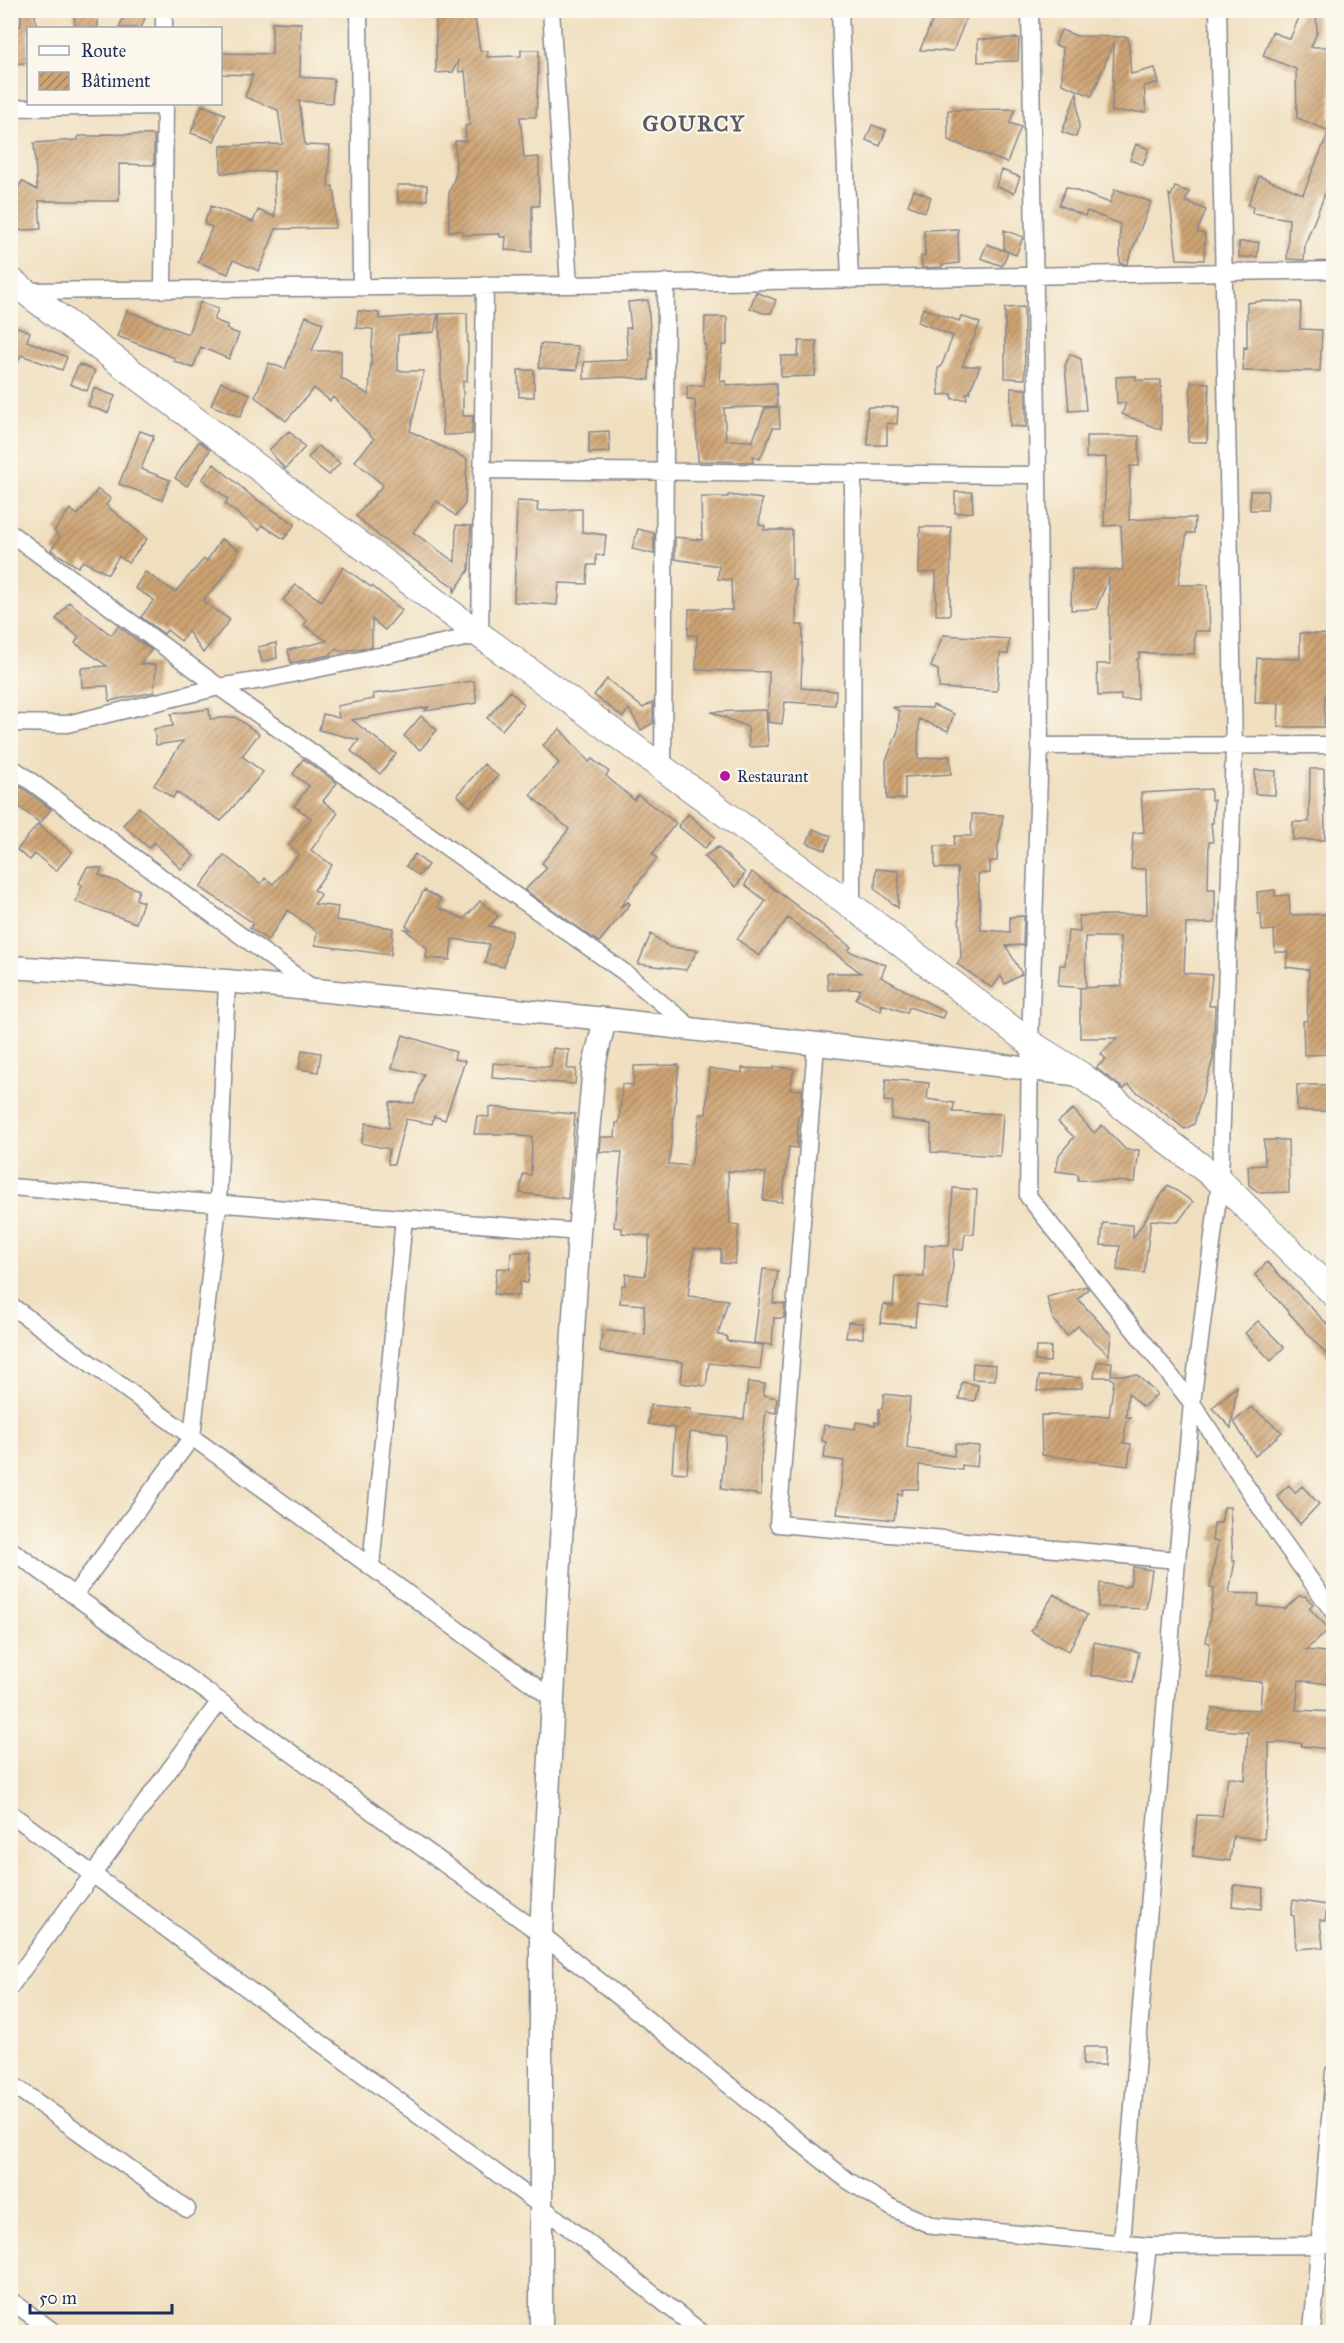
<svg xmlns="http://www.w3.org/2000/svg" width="1344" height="2343" viewBox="0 0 1344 2343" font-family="'IM FELL Great Primer',serif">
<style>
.building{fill:url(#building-hatch)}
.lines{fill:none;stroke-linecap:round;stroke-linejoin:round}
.street-casing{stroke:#86878e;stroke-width:19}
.secondary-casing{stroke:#86878e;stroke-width:25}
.primary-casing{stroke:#86878e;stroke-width:28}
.street{stroke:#fff;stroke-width:16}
.secondary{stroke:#fff;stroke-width:22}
.primary{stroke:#fff;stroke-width:26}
.poi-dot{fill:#b5179e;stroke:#fbf7ec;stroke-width:2}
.labels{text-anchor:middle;stroke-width:4.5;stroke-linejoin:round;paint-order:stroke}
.poi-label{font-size:16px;fill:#1b2f5e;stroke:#fbf7ec;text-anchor:start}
.district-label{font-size:22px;font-weight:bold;letter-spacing:1.5px;fill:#595865;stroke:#fbf7ec}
</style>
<defs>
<pattern id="building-hatch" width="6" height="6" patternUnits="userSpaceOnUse" patternTransform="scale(1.5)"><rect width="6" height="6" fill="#cda372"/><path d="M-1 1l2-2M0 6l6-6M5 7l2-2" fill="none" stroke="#a68561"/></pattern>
</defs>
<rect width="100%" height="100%" fill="#fbf7ec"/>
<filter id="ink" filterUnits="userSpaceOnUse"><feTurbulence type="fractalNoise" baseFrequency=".0167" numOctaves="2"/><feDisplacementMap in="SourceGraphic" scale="12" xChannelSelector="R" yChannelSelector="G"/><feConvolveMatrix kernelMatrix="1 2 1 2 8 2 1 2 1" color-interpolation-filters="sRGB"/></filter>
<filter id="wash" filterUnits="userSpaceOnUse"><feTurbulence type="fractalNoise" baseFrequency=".008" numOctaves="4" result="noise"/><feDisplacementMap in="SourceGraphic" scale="24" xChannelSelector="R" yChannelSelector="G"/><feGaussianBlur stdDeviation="1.35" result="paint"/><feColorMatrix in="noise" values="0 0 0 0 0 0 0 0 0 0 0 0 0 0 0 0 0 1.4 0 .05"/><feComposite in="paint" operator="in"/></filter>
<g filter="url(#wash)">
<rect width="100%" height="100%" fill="#f0dfbf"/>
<g id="blocks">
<path class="building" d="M21,10h14l1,18h-8v35l-18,1v-37l11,-1z
M74,10h24v18h-23z
M126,10h22l-7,18h-22z
M937,10h24l-2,6 7,3 -13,32 -33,-1z
M1302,10h14l1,22 -6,15h21l-2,80 4,-6v77l-9,-4 -20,50 -1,16 -17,-1 2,-40 -37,-6 1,-7 -5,-1 11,-29 44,18 26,-63 -32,-13 -1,-49 -33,-13 9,-24 18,7z
M436,11l38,1 6,39h8l-1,6 34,-1v-6h18l-3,67h-16l4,41 15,-1v49h-7v46l-27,-2 1,-13h-6v-3l-37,1v-4h-14v-38l7,-19 -1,-33h11l-1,-15 5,-1 -5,-54 -6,1 -1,-11 -5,11 -17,1z
M272,22l29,1 -1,54 34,2 -2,24 -33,-2 6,44 25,1 -2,41 5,-1v6h2v36l-59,1 -17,42 -26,-11 -5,14 -30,-12 14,-35 -8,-3 7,-18 42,16 5,-12 17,7 -1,-46 -53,2v-27l62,-2 -5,-34 -33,-13 8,-22 -33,-1v-21l52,1z
M1061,30l16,6 51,1 3,37 24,-6 4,15 -15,3 2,26h-34l2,-71 -22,55 -30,-12 1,-36 -8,-3z
M1019,38l-1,23 -40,1v-23z
M1077,92l2,36 -3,9 -14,-5z
M202,105l23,9 -11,27 -23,-8z
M1015,109l-5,14 11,4 -14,36 -59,-23v-30z
M872,125l14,5 -6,16 -14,-6z
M102,134l52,1v30l-35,-1v37h-80l2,28 -31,2v-30l12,-20 15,9 -3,-47 44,-3v-4h24z
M1136,144l13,5 -6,16 -13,-5z
M1002,170l18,7 -6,16 -18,-7z
M397,185h30v15l-29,2z
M1066,187l44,16 5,-14 36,13 -24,62h-7v-40l-33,-13 -2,5 -26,-11z
M1175,187l14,5 -4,9 21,9 -9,22 8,2 -1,26 -27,-1 -8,-65 2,2z
M914,190l17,7 -6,15 -17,-7z
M958,229l1,34 -17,2v2l-20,1 -1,-12 4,1 -1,-27z
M1004,230l19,7 -7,18 -12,-5z
M1239,242h20l-2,15h-18z
M987,244l21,8 -6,14 -21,-8z
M756,292l20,8 -5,13h-8l-13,-5z
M648,300l4,59h-2l-1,21 -24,-3 -41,2v-17l44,-2 -2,-32h5l-3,-26z
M1262,301l39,1 -1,27 22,1 -2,41h-77l1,-24 3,1v-45z
M200,302l18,7 -4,11 13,5 -1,4 13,5 -10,25 -28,-12 -8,21 -19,-7 1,-3 -58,-22 10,-25 61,23z
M1024,307l1,72 -20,-1v-70z
M923,308l36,13 2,-5 19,7 -18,43h18l-11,27h-3l1,6h-15v-5l-13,1 -1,-27 3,-1 12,-31 -35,-14z
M358,311l21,2v6l59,-5 -4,18 -36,3v36h26l-14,60 57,28 -2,45 -9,12 -19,-15 -24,31 42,30 1,-37 15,1 -2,44 -15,22v-5l-74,-50 -24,-21 27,-31 -28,-24 19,-22 -41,-42 -3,4 -16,-13 -28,33 -31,-24 14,-34 16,6 21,-53 17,7 -11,28h29v27l28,17 4,-66 -17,-1z
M467,313l1,40 -1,28h-4v35h10l-1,18 -29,1 -4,-121z
M705,317h22v28h-5l-2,37 5,-1 1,4 50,-2 1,23 -53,2 2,32 26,1v2l13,-35 14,-1 1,21h-7l-13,31 -7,-3v6l-55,-1 -3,-61h-8v-14l17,-1 2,-40h-2z
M10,324l20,8 -3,9 40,16 -5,13 -41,-15 -11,24z
M799,341h18l-2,35 -34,1v-21h17z
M540,344l38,2 -1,24 -38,-2z
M1070,354l11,5 5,51 -17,1 -4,-45z
M79,364l16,7 -8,20 -17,-7z
M518,370h16v27h-15z
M1136,376v4h25v50l-39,-16 4,-11h-9l-1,-26z
M221,382l29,12 -10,23 -29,-12z
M1191,382l18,1 -2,59h-19z
M94,388l21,8 -7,17 -20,-7z
M1011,388l15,1v38l-16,-1z
M867,407h31l-1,17 -10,-1v22h-19z
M140,431l14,5 -13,33 29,11 -8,20 -43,-16z
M289,431l16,16 -20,22 -16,-19z
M609,431l1,21 -21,1v-21z
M1086,436h53v30h-9l-1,54 34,-2h32l-1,15h-7l-9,52h30l2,46h-15l-1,23 -55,-1v6h-2l1,40 -17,1v-5l-23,1 -1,-32h13l-1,-87 -13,32 -25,1 1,-41 51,1 -2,-45 -17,1 2,-69 -20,1z
M199,441l11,9 -23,36 -12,-8z
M318,446l22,17 -11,12 -21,-17z
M214,464l40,34 41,26 -11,15 -22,-14 -3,5 -34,-26 3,-5 -26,-20z
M98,489l13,10 -5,6 41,34 -19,24 -9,-7 -11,18 -25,-13 -5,6 -27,-17 9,-13 -6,-6 16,-22 8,6z
M1250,491h18l-1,19h-17z
M955,492h17l1,20 -18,1z
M728,495l34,4 -3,26 6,1 -1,4h28v50h4v45h7l-2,63 35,3 -1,14 -50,-3 -3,22 -14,-2 1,-50 -73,-2 1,-35h-9l1,-26 43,1 -1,-30 -13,-1 1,-13 -44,-7v-22l27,3 -1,-43h27z
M517,501l21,1 -1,9 45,-2v23l24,3 -2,21 -8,-1v10h-8l-1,19 -28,-1 -2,22 -43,-3z
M920,527h31l-1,88h-14v-43l-17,1z
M638,529l16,4v21l-22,-5z
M221,539l18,11 -15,26 -21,25 27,19 -27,33 -15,-22 -7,10 -14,-11 -3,4 -23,-17 13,-17 -19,-12 10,-16 30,20 29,-33 3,2z
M343,567l28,20 1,-1 30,24 -17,20 -13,-11v28l-32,4 -4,-3 -6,7 -39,8 -3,-13 39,-9 -23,-16 3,-4 -24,-21 13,-15 26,16z
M69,602l42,33 7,-9 33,24 -11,14 16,1 -2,27 -45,9 -1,-15 -26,1 -1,-19 26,-2 -32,-23 4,-6 -23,-18z
M1300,633l34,2v61h-9l-1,31h-46l1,-24h-24l2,-45 43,1z
M943,635l66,4 -1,15h-8l-3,37 -58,-3 -1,-18 -7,-3z
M276,643l1,15 -15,4 -4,-15z
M607,679l36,29 10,-6v21l-12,7 -12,-21 -6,8 -29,-22z
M474,681l3,22 -52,8 4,-4 -77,13 44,34 -16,20 -29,-23 8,-11 -40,-10 4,-16 16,4 -2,-12 37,-7 -1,-5z
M510,691l14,13 -22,26 -15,-12z
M933,705l21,9 -6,17 -29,-12 -1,40 32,-3 1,18 -46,3v22h-18l-1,-38 12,-30 1,-20 -7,-4 40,1z
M209,709l1,10 25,-2 24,17 -17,22 21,16 -42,49 -45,-29 -3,6 -19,-13 29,-44 -27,4 -2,-16 19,-3 -2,-12z
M766,710l2,36 -19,1 -1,-20 -37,-15z
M421,716l16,14 -17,20 -16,-14z
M560,729l29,33 3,-3 17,13 -3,4 28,24 4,-5 38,28 -24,31 5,4 -37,49 8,-5 2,2 -31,38 -74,-52 22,-22 -5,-5 27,-34 -39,-34 29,-32 -16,-18z
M303,759l34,24 -14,18 15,12 -27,37 21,15 -18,25 7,5 -7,9 24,3 -2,13 57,8 -2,27 -76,-10 2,-13 -29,-22 -20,30 -18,-12 3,-5 -53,-36 24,-32 37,29 4,-6 8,6 26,-30 -10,-9 22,-27 -17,-12 15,-20 -16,-12z
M484,764l14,12 -28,31 -13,-12z
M1310,769h14l1,71h-32v-18h16z
M1255,770l21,1 -1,24 -20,-1z
M10,779l41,30 -11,14 -30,-23z
M1211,789v11h3l-1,23h-2l2,19h-4l-1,47h7v34l-29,1 -2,49 28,2 -3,31h6l-2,53 -19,65 -9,5 -57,-44 -4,4 -28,-21 10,-9 -5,-5 16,-16h-37v-50l42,-2 -2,-49h-35l1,51 -28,-2 2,-21h5l3,-34 12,1 -1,-16 68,-2 -1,-45h-15l2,-36 11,-1 -3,-39z
M139,807l55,49 -13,13 -27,-27 -5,6 -26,-23z
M688,814l27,23 -10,11 -27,-22z
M972,814l31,1 -4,28h-1l-1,18h-7v12l-12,1 3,56 29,2v-15l14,-1 -1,29 -17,1 16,28 -17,10 -4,-8 -9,12 -35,-24 4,-6 -4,-90h-22v-22h19l1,-10h16z
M38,824l34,28 -16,19 -21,-17 -5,6 -13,-10z
M813,829l18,7 -6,14 -18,-7z
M718,847l27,26 -9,14 -32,-31z
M415,854l13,11 -9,11 -13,-10z
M87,867l15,1 -3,7 40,15 -3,9 7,3 -7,21 -60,-21 6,-17 -3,-2z
M876,869l23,2 -1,37 -23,-19z
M752,872l99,75 -3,4 38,14 -5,12 64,35 -3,6 -33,-11 -2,6 -25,-9 -1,7 -25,-12 5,-10 -33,1 -1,-17h34l-73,-55 -29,38 -22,-17 29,-38 -21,-16z
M424,890l17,9 -4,8 27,12 16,-18 18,15 -9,10 23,5 -8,36 -19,-4 4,-19 -37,-5 -2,21 -24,-2 1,-10 -22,-19 7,1 -6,-4z
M1275,890v6l14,-1 1,20 44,-1v140l-30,1 -1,-34h4l2,-51 -23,-3 2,-15h-13l-1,-22 -12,1 -1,-17h-3l-1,-22z
M651,934l18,13 29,3 -12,20 -48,-6z
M403,1035l53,17 -2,7 11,2 -20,59 -11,-4 -2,8 -26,-5 -12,45h-6l1,-15 -28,-6 5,-20 23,5 1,-26 24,1 10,-29 -32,-6z
M553,1048l16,2 -2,19h9l-1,15 -83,-6 1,-15 58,4z
M302,1050l19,3 -3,19 -19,-3z
M679,1065l-10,99 22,2 9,-52h6l3,-46 33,5v-5l32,1v-3l20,3 -4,20 12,1 -2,26h-2l-1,32 -8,-1 -7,55 -19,-2 3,-27 -38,-2 2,53 9,1 -4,39 -14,-1v-13l-27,-2 -6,48 40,4 -10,35 9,1v5l36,4 -3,24 -51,-6 -3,23 -25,-3 2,-21 -83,-10 2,-22 43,5 -1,-30 -24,-2 2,-18h3l1,-11 19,2 5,-40 -28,-3v-5l-8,-1 8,-75h-22l1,-15h14l1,-14h3l3,-39 11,1 1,-19z
M886,1079l43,4 -2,16 27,4 -1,9 50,2 -3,42 -69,-4v-28l-40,-5 2,-17 -9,-1z
M1297,1085h37v26h-37z
M489,1107l86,7 -7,85 -48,-6 3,-19 8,1 1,-38 -13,-1v-2h-45l3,-18 12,1z
M1073,1109l21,24 8,-8 24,25h13l-4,32 -57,-2v-6l-22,-3 3,-16 15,-18 -16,-15z
M1264,1140h24l1,52 -29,1 -11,-8 -1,-19 17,-1z
M1168,1185l25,17 -15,20 -27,-2 -7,53 -27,-3 3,-24 -19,-1 2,-22 30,2v13z
M953,1188l24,2 -3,44h-9l-2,16 -10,-1v17l-6,43 -30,-5 -2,22 -35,-3 4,-19 9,2 2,-30 29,1 1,-32h24z
M511,1252h20l-3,31 -8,-1 -1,14 -25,-2 3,-26 13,1z
M1267,1262l67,69v32l-79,-88z
M763,1269l15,2 -5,32 12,1 -1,14h-10l-2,27 -18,-2z
M1086,1286l2,3 -10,10 33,36 -2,20 -31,-29 -11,10 -14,-16 -6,-23z
M1258,1321l26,26 -13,14 -26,-28z
M848,1322l15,1v15h-17z
M1036,1347h15l-1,15 -15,-1z
M1097,1362h15l-1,13h26l20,19 -14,13 -15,-14 -2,24h5l-5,5 -2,21 7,1 -3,22 -86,-11 -1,-40 68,1 5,-35 -4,-4h-16z
M973,1363l23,2 -1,15 -23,-1z
M1039,1376l43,2v10l-45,3z
M748,1382l17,2 -2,11 14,3 -1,15 -10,-2 -5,48v36l-40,-6 5,-53 -36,-4 -3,41 -15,-1 3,-44 -27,-4 2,-19 41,4v5l53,5z
M962,1382l16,3 -3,16 -16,-2z
M1237,1386l-6,42 -19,-20z
M884,1394l26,3 -3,51 47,8 1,-12 24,2 -2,21 -15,-2v5l-43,-5 -1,24h-15l-1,6 -4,-1 -4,26 -57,-6 7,-53 -20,-3 2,-16 -4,-1 2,-16 31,4 1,-7 19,3v-3l4,1v-14h3z
M1251,1407l31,25 -27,24 -21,-34z
M1289,1485l6,8 7,-7 17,18 -19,20 -23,-28z
M1224,1507h6l3,54h2l-6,32 30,1 -1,12 27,3 14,-13h6l8,8 -4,4 20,21 -23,21 28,3v32l-35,-5 -3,30 38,2 -4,37 -29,-3 1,-3h-33v35l-5,61 -31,-3 -3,25 -37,-5 4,-41 25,1 6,-39 17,3 3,-48 -41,-3 5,-21 48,2 2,-28 -55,-5 3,-34 -4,-1 8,-53 -4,-1 8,-47h-6l2,-18h7z
M1133,1567l19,3 -6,39 -48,-2 2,-24 25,4 5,-2z
M1054,1594l33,21 -18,36 -14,-7 -1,2 -23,-15z
M1094,1642l45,10 -6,30 -28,-6h-14z
M1234,1885l29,3 -2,21 -29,-3z
M1293,1900l34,5 -2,16 -5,-1 3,27 -27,2 -2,-33 -3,-1z
M1084,2047h22l-1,18h-22z"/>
</g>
</g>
<g filter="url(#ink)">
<use href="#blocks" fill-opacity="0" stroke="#86878e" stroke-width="1.5"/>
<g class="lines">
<g class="street-casing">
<path id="street" d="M164,10v18
M359,10l2,277
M551,10l18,275
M840,10l10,270
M1030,10l8,465 2,271 -10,297 -2,153 164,207 87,133 55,77
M10,108l155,-2
M163,289l2,-185
M26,291l543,-6 765,-15
M482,470l556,5
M10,533l209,154 405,285 70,58
M10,723l57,1 152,-37 49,-8 212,-44 5,-350
M1040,746l294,-1
M10,766l305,224
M663,769l3,-487
M852,906l1,-433
M816,1045l-38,479 399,36
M10,1187l569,45
M10,1305l543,394
M10,1549l531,385 306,246 47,29 39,17 215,20 186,-1
M371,1567l33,-349
M74,1595l118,-158 26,-233 9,-223
M10,1813l531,393 160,126
M10,1987l210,-286
M10,2083l177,126
M1122,2243l55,-683 15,-157 28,-222 14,-434 -16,-737
M10,2300l44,32
M1138,2332l10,-86
M1312,2332l22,-260"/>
</g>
<g class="secondary-casing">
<path id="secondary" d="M10,967l217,14 378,38 476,56
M541,2332v-398l23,-452 15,-250 15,-166 11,-47"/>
</g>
<g class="primary-casing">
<path id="primary" d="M10,280l470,355 372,271 178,137 51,32 139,106 114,113"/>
</g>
<use href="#street" class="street"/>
<use href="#secondary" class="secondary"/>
<use href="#primary" class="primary"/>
</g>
</g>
<circle class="poi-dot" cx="725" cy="776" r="6"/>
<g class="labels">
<g class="poi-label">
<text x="737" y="782">Restaurant</text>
</g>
<g class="district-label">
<text x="694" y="131">GOURCY</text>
</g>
</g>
<rect width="1344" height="2343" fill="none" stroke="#fbf7ec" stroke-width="36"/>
<rect x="27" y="27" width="195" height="78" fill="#fbf7ec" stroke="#a1a7b3" stroke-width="1.5"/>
<rect x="39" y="46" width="30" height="9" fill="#ffffff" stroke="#a1a7b3" stroke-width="1.5"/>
<text x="81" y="57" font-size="18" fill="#1b2f5e">Route</text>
<rect x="39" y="72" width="30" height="18" fill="url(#building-hatch)" stroke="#a1a7b3" stroke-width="1.5"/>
<text x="81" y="87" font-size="18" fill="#1b2f5e">Bâtiment</text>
<path d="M30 2304v9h142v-9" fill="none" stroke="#1b2f5e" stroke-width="3"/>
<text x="39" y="2304" font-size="18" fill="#1b2f5e" stroke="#fbf7ec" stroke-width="4.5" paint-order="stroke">50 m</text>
</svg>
